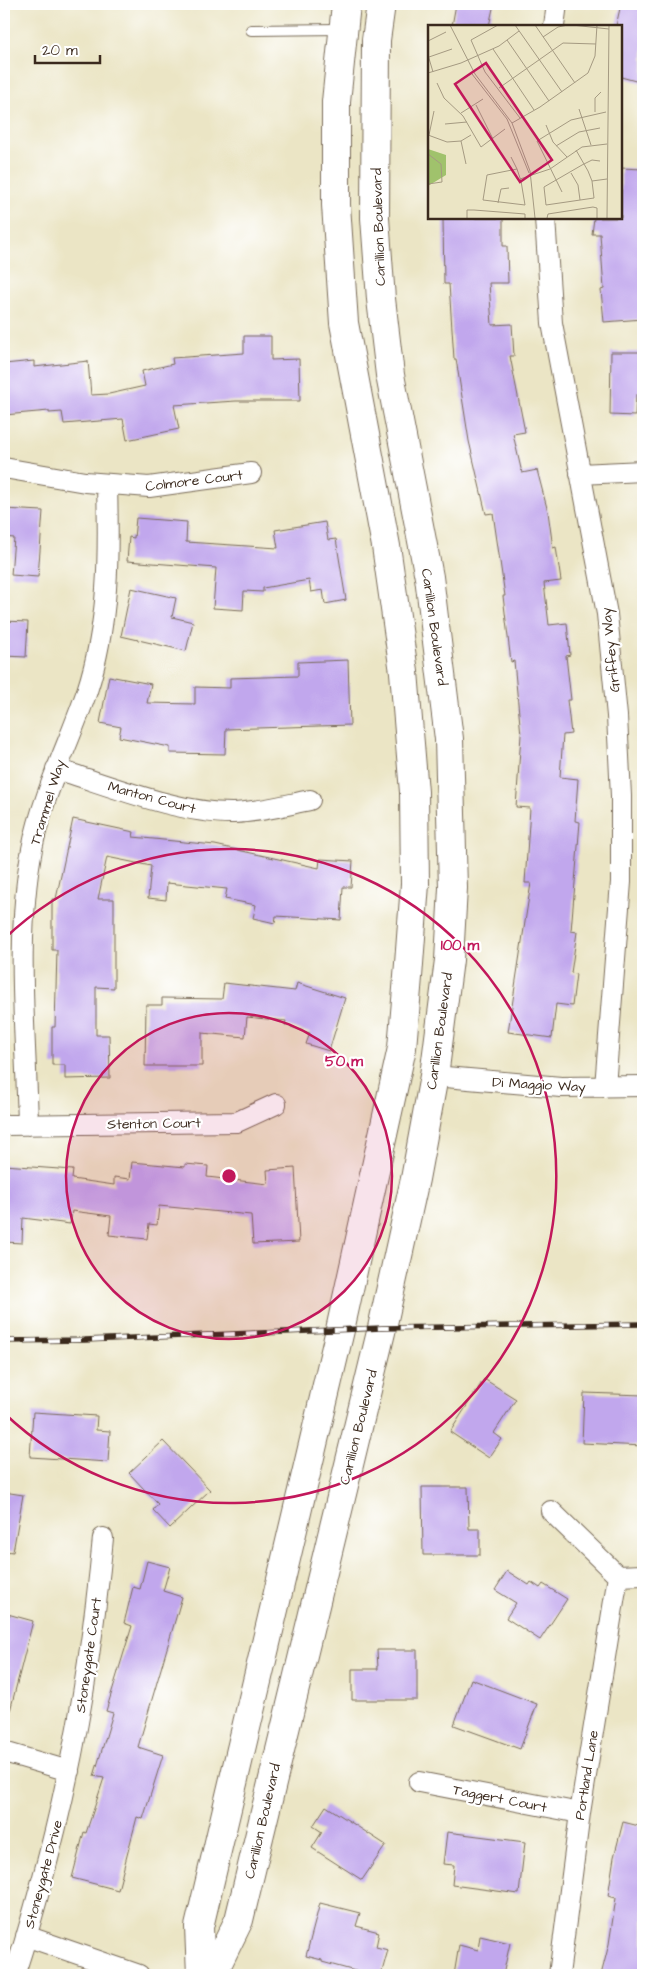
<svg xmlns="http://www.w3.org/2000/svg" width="647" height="1979" viewBox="0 0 647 1979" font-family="'Architects Daughter',sans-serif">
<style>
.building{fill:#c1a7ed}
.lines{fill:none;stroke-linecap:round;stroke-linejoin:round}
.lane-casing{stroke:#796b58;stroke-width:12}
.street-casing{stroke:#796b58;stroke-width:22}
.secondary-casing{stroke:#796b58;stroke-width:30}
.lane{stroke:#fff;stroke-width:10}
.street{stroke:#fff;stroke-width:20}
.secondary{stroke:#fff;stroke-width:28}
.rail-casing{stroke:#3b2a1e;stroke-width:5.5}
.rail{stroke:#fff;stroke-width:4;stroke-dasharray:11;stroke-linecap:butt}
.ring{fill:none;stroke:#c2185b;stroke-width:2.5}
.labels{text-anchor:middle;stroke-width:4.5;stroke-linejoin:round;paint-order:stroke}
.street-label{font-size:14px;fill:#3b2a1e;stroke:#fff}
.inset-road{fill:none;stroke:#a59a82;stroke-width:1}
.view{fill:#c2185b;fill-opacity:0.15;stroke:#c2185b;stroke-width:2.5}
.inset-edge{fill:none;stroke:#3b2a1e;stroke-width:2.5}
.centre{fill:#c2185b;stroke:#fff;stroke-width:2.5}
.ring-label{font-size:15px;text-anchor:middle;font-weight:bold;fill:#c2185b;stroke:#fff;stroke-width:4.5;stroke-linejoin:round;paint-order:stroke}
</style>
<rect width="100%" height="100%" fill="#fff"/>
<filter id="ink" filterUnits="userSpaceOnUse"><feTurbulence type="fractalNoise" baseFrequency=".02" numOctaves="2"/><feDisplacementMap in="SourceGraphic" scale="10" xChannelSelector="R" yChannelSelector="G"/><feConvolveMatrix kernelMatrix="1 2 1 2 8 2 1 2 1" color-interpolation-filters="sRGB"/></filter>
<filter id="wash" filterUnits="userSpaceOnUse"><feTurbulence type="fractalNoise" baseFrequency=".0096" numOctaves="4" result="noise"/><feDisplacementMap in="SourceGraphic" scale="20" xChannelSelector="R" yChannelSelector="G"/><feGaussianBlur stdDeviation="1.12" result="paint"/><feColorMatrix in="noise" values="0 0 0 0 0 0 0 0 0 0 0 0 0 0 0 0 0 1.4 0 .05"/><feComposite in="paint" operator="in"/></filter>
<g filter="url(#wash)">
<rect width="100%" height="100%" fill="#ebe5c5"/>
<g id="blocks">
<path class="building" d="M456,4h38l-5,22h-37z
M621,4h22v79l-22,-6v-51h-5z
M621,168l22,1v150l-39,3 -3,-32 3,-1 -4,-55h-8l2,-16h27z
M443,218h60v28h4l1,37h-19l3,42 20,-1 2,32h-4l15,76 -12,2 9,39 15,-3 11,42 5,36 3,-1 5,34 -17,2 5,42 18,-2 3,32 -4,1 5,44h-4l4,34 -8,1 -3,42 18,2 -3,42 5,1 -9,109 6,1 -6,41 5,1 -4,32 -16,-2 -4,34 -44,-6 23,-149h-6l5,-75 -14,-1 5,-72 -7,-74 -3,1 -8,-66h2l-12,-83 -7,1 -17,-73 -13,-82h-2l-5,-75h-5z
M244,336h27v24l28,-1 1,42h-64l-62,4 5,24 -52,11 -4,-21 -59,5 -2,-12 -13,1v-2l-45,4v-51l30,-3v6l54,-6 3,34 18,-1 36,-8 -3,-15 31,-7 -1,-6 72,-5z
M611,352h32v44l-7,-1 -1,21 -25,-1z
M4,509l39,2 -5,66 -27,-2 3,-37 -10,-1z
M136,518l51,4 -1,20 92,6 -3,-18 50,-8 3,18 8,-1 10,61 -21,4 -2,-14 -12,2 -2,-12 -46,8v4l-19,-1 -1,19 -30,-2 3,-40 -89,-7 2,-24 5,1z
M131,588l45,10 -4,19 21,5 -7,29 -65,-15z
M4,621l24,1 -2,35 -22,-1z
M348,660l2,65 -124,4 -1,25 -55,-1v-6l-51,-10 2,-10 -21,-4 9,-47 42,8 -4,19 48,1v-17l35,1v-10l68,-2v-14z
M73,819l61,13 -1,5 82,8 104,23 1,-9 33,2 -2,26h-8l-2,33 -65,-4 -1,7 -22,-5 3,-13 -31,-6 2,-10 -60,-6 -1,17 -18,-2 3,-32 -44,-9 -9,42h16v89l-18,-1v48h13l1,43 -45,1v-14h-13v-38h3l2,-77h-5v-51h4z
M224,983l71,8 2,-8 48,15 -16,53 -23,-7 4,-11 -25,-8 1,-4 -39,-4 -2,20 -43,-4v33h-57l1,-61h16v-7l60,1z
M132,1162l53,5v-3l23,2 -1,11 61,7 -1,-14 28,-2 4,74 -46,2 -2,-29 -92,-9 -2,19 -8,-1 -2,15 -38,-4 2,-19 -39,-5 -2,13 -47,-6 -1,25 -18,-1v-77l69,5 -1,9 42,6v-8l16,2z
M484,1379l32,20 -22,34 8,6 -13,19 -39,-26z
M584,1393l59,2v51l-61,-3z
M33,1412l64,4 -1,14 14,1 -2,31 -78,-5z
M163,1441l47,49 -40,38 -17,-18 5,-6 -29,-31z
M422,1487h46l1,42h11v26h-57z
M4,1492l19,3 -10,57 -9,-1z
M147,1561l23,6 -7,24 19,6 -44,150 25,8 -20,64 -6,-2 -19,73 -46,-12 12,-46 2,1 18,-55 -10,-2 19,-63 -7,-2 26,-85 -8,-3 9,-36 7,2z
M507,1571l22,14 2,-3 9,6 3,-4 24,15 -27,41 -34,-22 10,-15 -21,-13z
M4,1613l29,8 -23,90h-6z
M377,1650h40v50h-65v-31h26z
M471,1679l66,25 -17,45 -66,-24z
M326,1806l60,39 -24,35 -50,-32 10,-16 -9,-6z
M623,1822l20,5v148h-42l8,-31 7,-46 -8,-2 6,-39z
M447,1832l78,10 -6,52 -67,-9 2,-20 -11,-1z
M320,1903l40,10 -4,13 23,6 -3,15 12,3 -7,25h-11l-48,-13v-2l-16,-4z
M480,1936l30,7 -7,32h-49l5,-30 19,5z"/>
</g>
</g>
<g filter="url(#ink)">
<use href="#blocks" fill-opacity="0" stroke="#796b58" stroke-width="1"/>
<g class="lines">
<g class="lane-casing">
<path id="lane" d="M251,30l91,-1"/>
</g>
<g class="street-casing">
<path id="street" d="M554,26l3,-22
M545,218l7,105 55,291 10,102 4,80v86l-16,205
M4,468l81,14 64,5 102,-14
M580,474l63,-3
M56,769c53,16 123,45 178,44 26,-1 51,-8 76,-13
M434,1076l127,11 82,-1
M4,1125l233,-3 39,-18
M28,1125c-2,-89 -13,-189 4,-276 11,-56 37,-105 55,-158 22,-67 22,-136 20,-206
M551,1511l67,65
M618,1576l25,-1
M4,1752l65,19
M419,1782l161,31
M26,1936l113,39
M14,1975c10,-28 18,-58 26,-87 32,-114 52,-231 63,-350
M559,1975l21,-162 38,-237"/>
</g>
<g class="secondary-casing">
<path id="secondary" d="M201,1975l-2,-48 141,-597 62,-282 6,-71 7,-93 -1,-92 -10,-120 -18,-126 -42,-223 -8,-118v-103l10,-98
M212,1975l27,-55 143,-592 33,-149 19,-103 15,-116 4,-72 -4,-149 -20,-162 -39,-202 -9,-76 -6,-81 1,-178 5,-36"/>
</g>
<use href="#lane" class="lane"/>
<use href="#street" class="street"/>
<use href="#secondary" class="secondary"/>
<g class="rail-casing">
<path id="rail" d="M4,1341l81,-1 297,-12 261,-4"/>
</g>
<use href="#rail" class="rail"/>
</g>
</g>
<circle cx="229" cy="1176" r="163" fill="#c2185b" fill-opacity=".12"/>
<g class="ring">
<circle cx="229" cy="1176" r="163"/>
<path d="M4 939A327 327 0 1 1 4 1413"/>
</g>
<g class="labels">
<g class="street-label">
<text transform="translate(378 227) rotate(-92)" y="5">Carillion Boulevard</text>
<text transform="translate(194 480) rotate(-7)" y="5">Colmore Court</text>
<text transform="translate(435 627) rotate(82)" y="5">Carillion Boulevard</text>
<text transform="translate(610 650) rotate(-96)" y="5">Griffey Way</text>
<text transform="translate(152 797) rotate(15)" y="5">Manton Court</text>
<text transform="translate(47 802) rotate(-73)" y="5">Trammel Way</text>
<text transform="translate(439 1031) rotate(-82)" y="5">Carillion Boulevard</text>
<text transform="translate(539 1084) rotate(3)" y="5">Di Maggio Way</text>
<text transform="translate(154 1123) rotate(-1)" y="5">Stenton Court</text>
<text transform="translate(358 1427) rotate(-76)" y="5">Carillion Boulevard</text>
<text transform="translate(88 1655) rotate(-82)" y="5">Stoneygate Court</text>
<text transform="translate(586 1775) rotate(-81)" y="5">Portland Lane</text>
<text transform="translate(500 1798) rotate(11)" y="5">Taggert Court</text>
<text transform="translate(262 1821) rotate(-77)" y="5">Carillion Boulevard</text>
<text transform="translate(43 1874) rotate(-75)" y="5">Stoneygate Drive</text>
</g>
</g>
<g transform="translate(428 25)">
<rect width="194" height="194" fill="#ebe5c5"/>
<path d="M0,124l18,6v20l-18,11z" fill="#a0c26c"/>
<path class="inset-road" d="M22,0l25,49 37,49 18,48 5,47M70,0l-27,15 14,32 35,46M87,0l47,67M107,0l40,58M144,0l37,4M115,12l15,-10 10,-2M79,15l42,61M0,16l18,-9M65,24l41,61M0,30l5,17M1,32l23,-8M33,38l38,-17 20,-15M0,48l33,-10M44,49l35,45 22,54M9,58l7,15 19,18 18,31 24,-18M71,63l64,-45 33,1M48,80l17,34M151,84l12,36M167,87v-14l6,-6M33,88l22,-14M84,98l28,-16 48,-34 7,-17 2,-31M17,99l22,-2M118,100l7,17 14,15M0,110l19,7 14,-1 10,-6M1,110l5,-24M33,116l5,23M109,116l34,-21 35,-8M109,116l25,51M128,121l23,-14 21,-4M148,125l12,21 4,10 2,17 -48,7 -2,-18 38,-22 10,-5 8,1M0,129l13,10 1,18 -14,2M83,132l6,12 4,12 4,24 -42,-5 4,-25 30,-6M143,148l7,12 2,15M92,154l30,-10 32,-22 25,-3M164,156l15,-2M70,178l3,-14 8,-1M39,193v-8h7l51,4v4M119,193l1,-4 45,-7 4,1v10M179,193l2,-193"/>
<path class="view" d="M58,38l66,97 -32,22 -65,-98z"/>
<rect width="194" height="194" class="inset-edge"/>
</g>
<circle cx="229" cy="1176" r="8" class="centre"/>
<g class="ring-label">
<text x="460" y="950">100 m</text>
<text x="344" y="1066">50 m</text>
</g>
<rect width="647" height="1979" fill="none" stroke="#fff" stroke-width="20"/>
<path d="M35 55v8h65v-8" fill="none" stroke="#3b2a1e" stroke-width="2.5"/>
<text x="42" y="55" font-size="15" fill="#3b2a1e" stroke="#ffffff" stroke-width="4" paint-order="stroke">20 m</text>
</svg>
